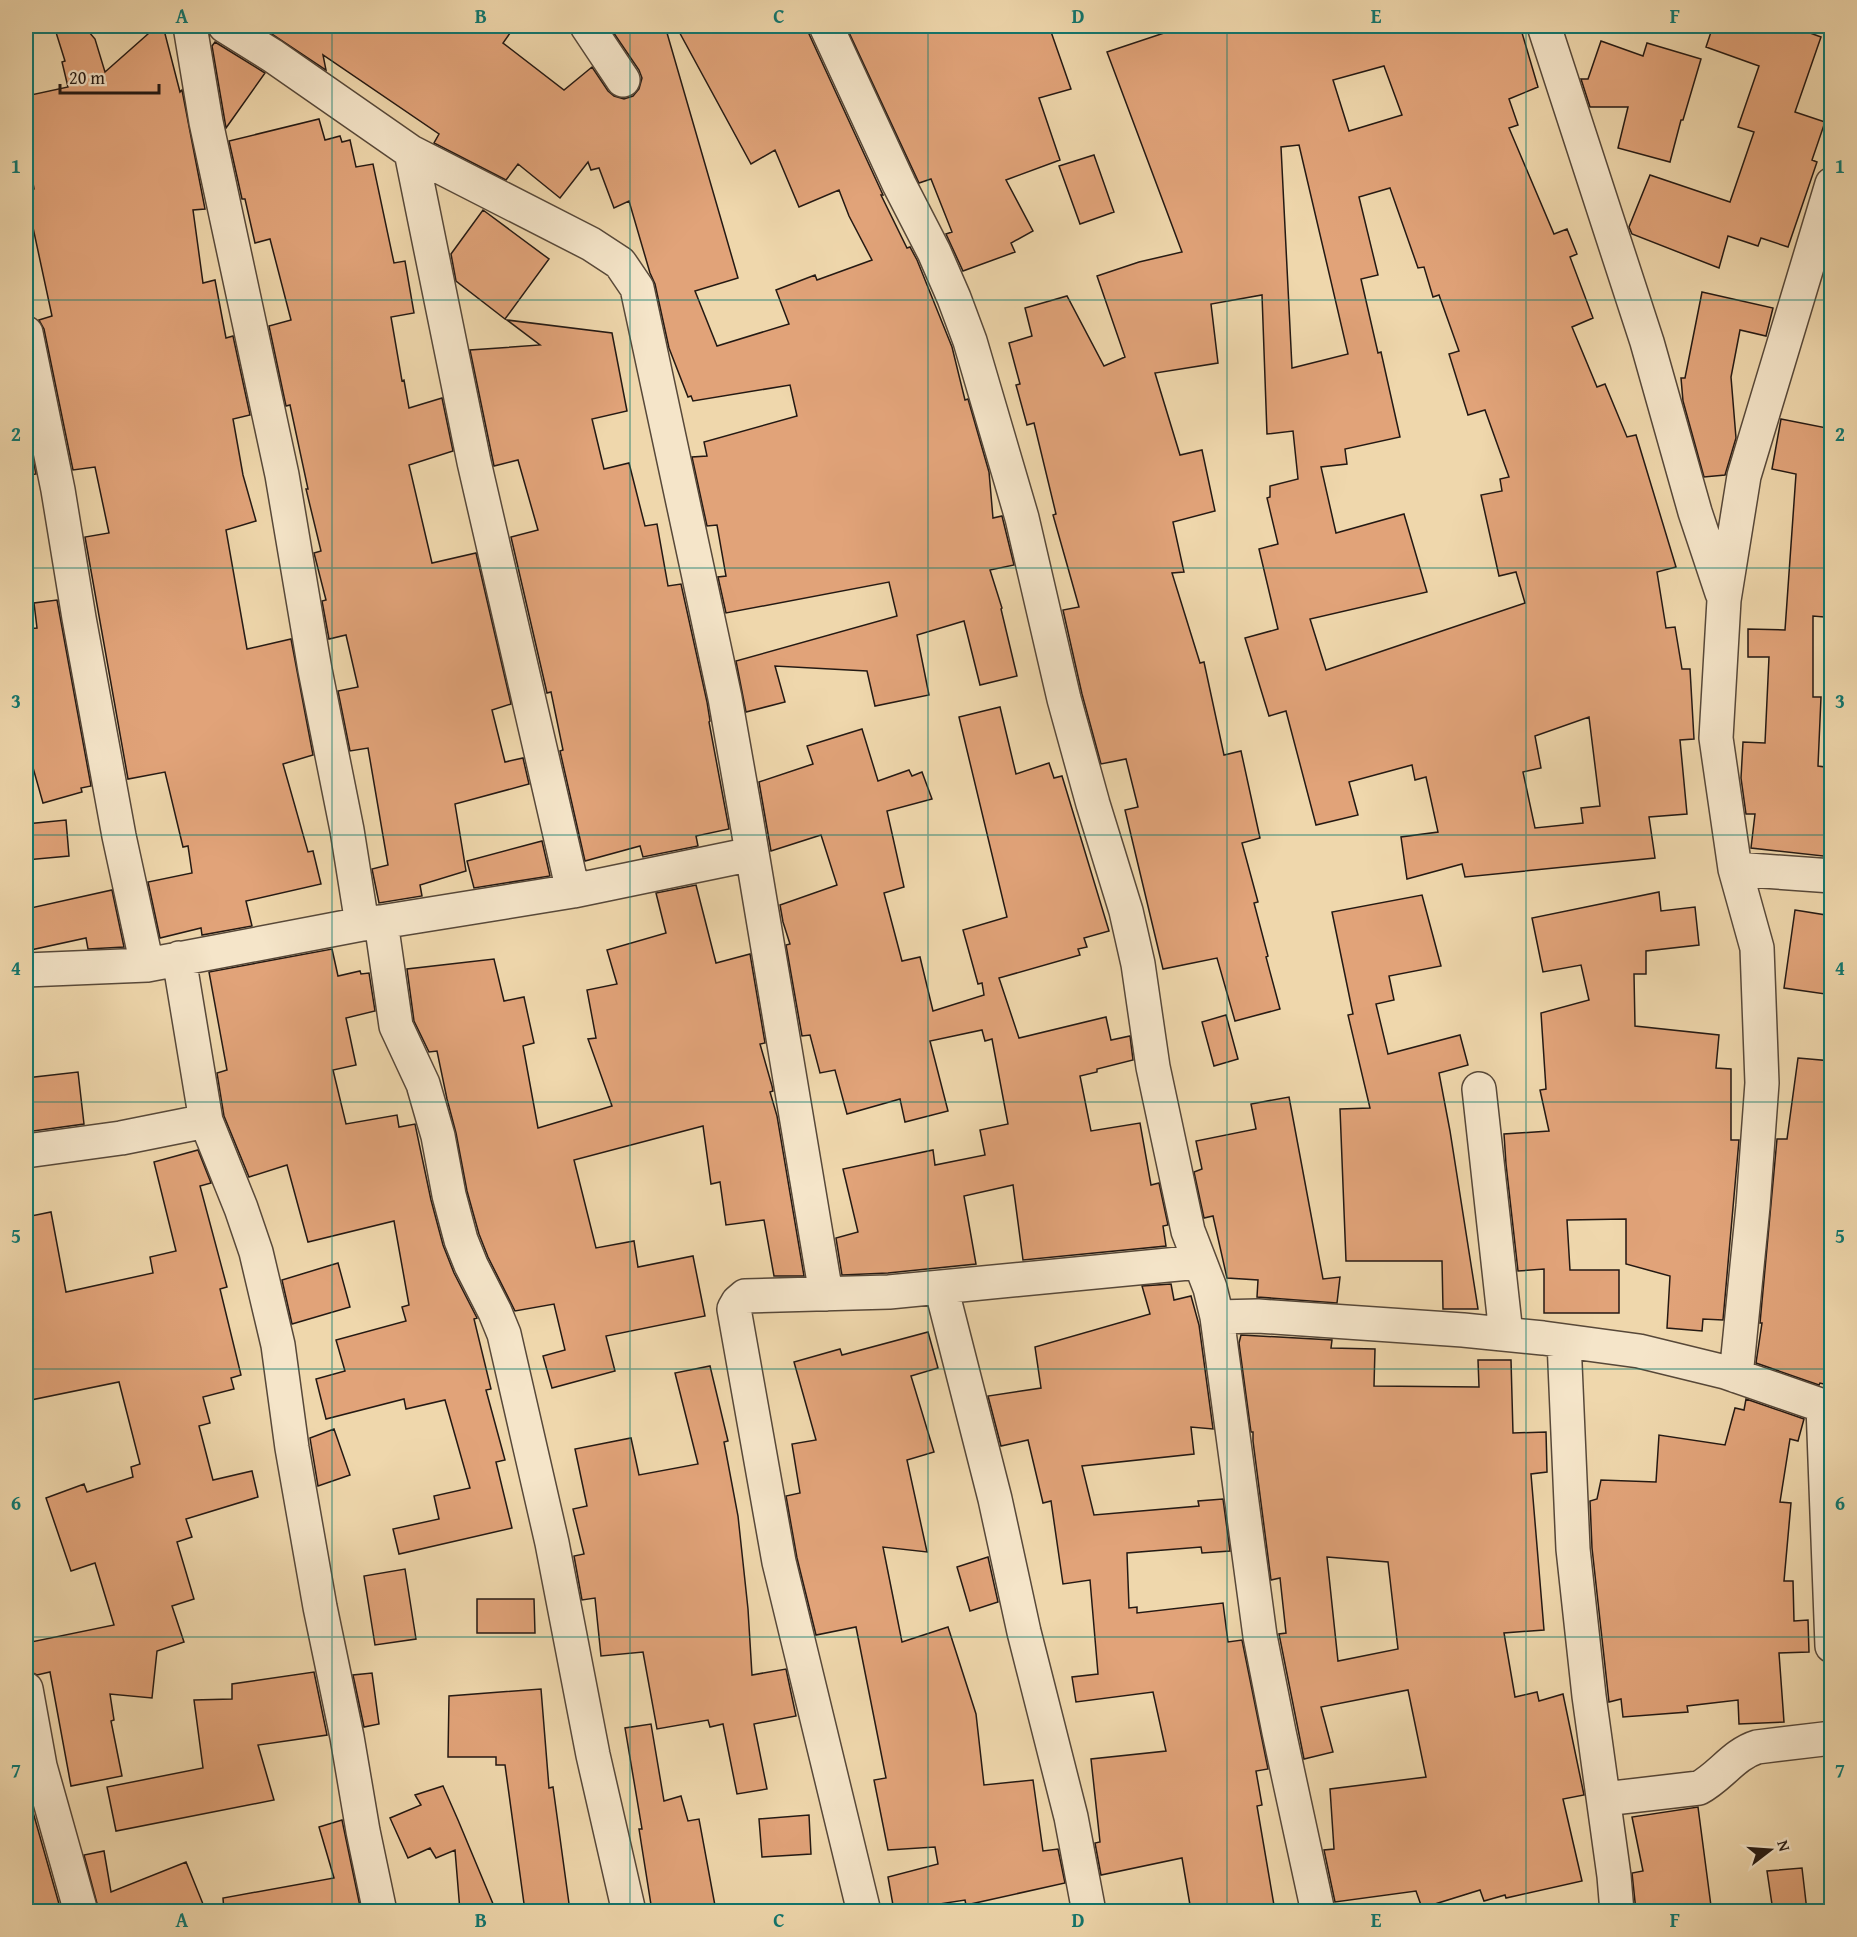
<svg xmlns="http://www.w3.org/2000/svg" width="1857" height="1937" viewBox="0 0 1857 1937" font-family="'Gentium Book Plus',serif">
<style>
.building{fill:#e1a379;stroke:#241913;stroke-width:1.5;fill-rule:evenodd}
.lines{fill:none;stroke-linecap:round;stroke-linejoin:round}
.minor-casing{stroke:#574839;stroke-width:36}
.minor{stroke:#f5e5c9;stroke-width:33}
.grid{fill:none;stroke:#0f766e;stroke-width:1.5;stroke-opacity:0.55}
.neatline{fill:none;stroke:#0f766e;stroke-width:2}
.grid-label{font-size:20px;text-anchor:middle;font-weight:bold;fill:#0f766e}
</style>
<rect width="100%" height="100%" fill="#efd7ac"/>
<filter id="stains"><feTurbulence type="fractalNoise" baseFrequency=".00333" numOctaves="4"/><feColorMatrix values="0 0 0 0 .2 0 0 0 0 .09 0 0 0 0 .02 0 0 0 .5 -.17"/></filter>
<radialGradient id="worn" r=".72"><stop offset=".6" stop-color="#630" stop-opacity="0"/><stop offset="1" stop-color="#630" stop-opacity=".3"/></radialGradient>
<path class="building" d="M54,26h30l11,13 10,33 52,-46h6l17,66 2,-2 23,119 -12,1 10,73 12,-3 11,58 7,-2 17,79 -17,4 10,56 13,46 -30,9 21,119 44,-10 22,116 -30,9 25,88 5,-1 8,33 -75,17 6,25 -50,9 -1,-7 -41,10 -12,-56 44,-9 -4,-27 -5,1 -18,-75 -37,7 -43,-242 24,-4 -14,-66 -22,3 -29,-141 -5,-9 13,-4 -26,-121v-4l8,-2 -8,-48v-45l42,-9 -6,-25 3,-1z
M260,26h255l-12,17 61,47 28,-23 16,24 6,5 10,3 9,-3 6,-7 3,-11 -3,-8 -30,-44h56l73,252 -43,13 22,55 72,-22 -13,-34 39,-15 2,5 55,-20 -23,-44 -10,-26 -40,17 -24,-57 -24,14 -75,-138h131l2,8 74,161h-2l26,53 3,-1 7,13 35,87 13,53 3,-1 21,73 4,46 9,-2 12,49 -24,5 12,38 -1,1 16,67 -37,9 -16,-64 -47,14 12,60 -54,11 -8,-35 -92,-5 10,36 -39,10 -10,-51 161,-45 -8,-34 -163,31 -8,-36 8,-1 -9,-51 -10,1 -15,-69 15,-1 -3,-14 93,-26 -7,-31 -97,16 -2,-5 -3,1 -19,-49 -14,-64 -5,-11 -21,-72 -15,7 -15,-40 -8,2 -3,-8 -28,36 -42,-34 -12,16 -72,-37 5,-9 -116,-79 3,15z
M846,26h203l22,63 -32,9 21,62 -54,20 27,51 -22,12 4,9 -52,19 -17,-37 6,-2 -21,-53 -12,4z
M1185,26h335l18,61 -29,12 9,26 -9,3 45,106 13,-5 10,25 -7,3 23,61 -21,9 25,60 8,-3 22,53 9,-2 40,132 -19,5 9,56 9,-1 7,42h8l4,70 -14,1 7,74 -38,3 6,41 -190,19 -3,-13 -55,15 -6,-42 37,-5 -12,-55 -11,3 -3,-15 -63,17 9,33 -42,10 -30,-114 -17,5 -24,-78 33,-9 -19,-80 19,-5 -11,-46 3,-1v-11l28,-7 -5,-48 -26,3 -5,-139 -51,9 7,59 -63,10 25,82 22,-5 13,61 -42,11 11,50 -12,1 28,90 4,-1 20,93 17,-4 19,87 -18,5 16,59 -4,1 14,53 -2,1 14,52 -45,12 -18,-63 -54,11 -38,-159 13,-3 -12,-48 -25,5 -19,-70 -19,-84 16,-3 -26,-92 3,-1 -22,-91 -7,2 -11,-40 4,-1 -11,-41 23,-7 -7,-28 42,-12 37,70 21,-9 -28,-81 42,-14 43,-10 -75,-200zM1384,66l18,49 -53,16 -16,-51zM1299,145l49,209 -56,14 -11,-221zM1390,188l28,80 6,-1 9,30 6,-2 20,56 -10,3 19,61 17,-5 24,67 -9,2 2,12 -21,4 18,81 17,-4 9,31 -199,67 -16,-51 117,-27 -23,-78 -68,19 -15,-66 26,-3 -2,-15 55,-12 -19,-85 -3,1 -17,-74 17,-4 -19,-78zM1589,717l11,89 -19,2 2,15 -48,5 -12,-56 18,-4 -6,-32z
M1713,26h78l30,11 -26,75 30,10 -13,38 5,2 -29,85 -27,-9 -3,8 -30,-10 -9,32 -87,-34 -3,-7 21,-52 80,27 24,-70 -16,-5 21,-61 -53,-19z
M1601,41l42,15 4,-13 54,16 -18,61h-2l-11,42 -52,-14 10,-41h-38l-9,-28h7z
M215,42l50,31 -39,55 -14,-82z
M319,119l6,21 15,-4 2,6 8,-2 6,27 17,-3 21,99 11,-2 9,52 -23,4 11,64 2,-1 5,28 33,-10 11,53 -44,14 23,98 44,-10 35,151 -19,6 13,52 18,-4 6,26 -74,20 11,67 -46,14 2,11 -43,7 -7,-34 16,-4 -20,-117 -18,3 -12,-60 20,-4 -12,-52 -17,4 -7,-38 4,-1 -12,-47 7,-2 -15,-62h2l-18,-84 -4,1 -17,-80 22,-6 -21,-81 -15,4 -10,-44h-3l-13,-58z
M1094,155l20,57 -34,12 -21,-58z
M483,210l66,49 -44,60 -49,-38 -5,-27z
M1702,292l71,16 -7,28 -26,-6 -9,47 5,61 -11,37 -21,2 -21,-76 -2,-23h4z
M507,320l105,13 15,78 -35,8 12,50 25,-6 16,63 12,-2 11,62 13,-2 26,118 3,19 -1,1 20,107 -33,7 2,10 -55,11 -3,-11 -55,15 -25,-110 3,-1 -12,-58 -4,1 -36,-156 27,-7 -20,-70 -24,6 -24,-116 70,-5z
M1781,419l51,10v117h-4l-4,71 -11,-1v81h8l-3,69 14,2v89l-81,-9 4,-34h-9l-5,-36 2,-36 22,1 4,-86h-21v-28l37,1 11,-156 -24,-5z
M26,424l10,50 -10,2z
M57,600l34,186 -10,2 1,4 -39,11 -17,-60v-114l11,-1 -3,-25z
M1000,707l16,67 33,-11 5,15 8,-2 47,155 -25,7 3,9 -9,2 2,6 -81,23 20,60 87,-21 5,23 19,-4 3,24 -36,9v3l-17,4 11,55 49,-8 11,62 8,-2 9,42 -5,1 3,20 -143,14 -10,-75 -49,11 12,68 -88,9 -46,2 -6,-37 22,-6 -15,-63 90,-19 2,15 50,-10 -5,-25 28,-6 -16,-85 -7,2 -3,-11 -52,11 18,70 -43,11 -5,-23 -53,15 -12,-44 -15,3 -10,-38 -8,1 -16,-91 4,-1 -7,-22 -3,-17 57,-20 -16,-50 -50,16 -12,-69 54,-18 -6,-18 55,-17 16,52 31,-11 3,6 10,-4 10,27 -45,12 17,76 -20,6 18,68 18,-4 13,54 51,-16 -2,-12 -4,1 -15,-54 44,-13 -48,-200z
M66,820l3,36 -43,4v-36z
M542,841l8,35 -76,12 -7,-27z
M696,885l20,78 34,-9 15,89 -5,1 12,42 1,5 -3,1 7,24 27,160h-30l-10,-56 -38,5 -6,-43 -9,2 -8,-58 -129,34 22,88 38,-7 4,26 55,-11 12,60 -99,20 9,35 -63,17 -9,-32 22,-6 -11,-46 -39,7 -27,-54 -9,-23 -12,-43 -11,-58 -9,-34 -10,-48 -8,1 -15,-31 -7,-52 87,-10 10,42 20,-4 10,46 -11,3 15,82 74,-22 -24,-67 8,-1 -9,-48 30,-6 -10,-34 59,-17 -10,-40z
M112,890l12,57 -36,2 -2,-11 -60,13v-42z
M1659,892l2,19 34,-4 4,38 -53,6v23h-12l1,52 84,9 -3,33 15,1v71h8l-16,180 -20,-1 -1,12 -35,-3 3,-52 -44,-12v-45l-59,1 3,50h49v43h-75v-44l-26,2 -12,-107 -2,-30 45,-3 -9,-41 6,-1 -5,-76 48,-13 -8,-35 -38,7 -11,-54z
M1422,895l19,71 -52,10 5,24 -18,4 12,50 72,-19 8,30 -29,8 11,58 28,178h-35l-1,-48h-96l-6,-152 30,-1 -22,-93 5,-1 -21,-102z
M1795,910l37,6v79l-48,-7z
M332,949l6,27 22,-5 1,3 8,-1 6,38 -29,7 10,47 -23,5 13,54 51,-9 2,12 16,-3 16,76 12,45 11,28 23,45 -3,1 17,70 -5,1 19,70 -9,2 16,66 -113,26 -6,-25 46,-10 -5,-23 36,-8 -25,-88 -39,9 -2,-10 -78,20 -10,-40 29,-8 -9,-31 70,-19 -4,-14 7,-2 -15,-84 -86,21 -21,-77 -38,12 -25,-61 -7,-43 10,-3 -18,-98z
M1226,1015l12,44 -24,7 -12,-44z
M1798,1058l34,3v125h-3l-3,72 6,1v127l-12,-3 -1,2 -63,-22 6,-40h-2l17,-184h10z
M78,1072l6,52 -58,8v-54z
M1289,1097l34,182 17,-2 -3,26 -80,-6 1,-17 -31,-2 -14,-62 -9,2 -10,-46 8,-3 -6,-28 60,-12 -5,-25z
M198,1150l13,33 -11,3 27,101 -7,2 21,86 -10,3 3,11 -31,8 7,26 -11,3 14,54 39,-9 6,26 -72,22 6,18 -15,5 17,57 -22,7 12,36 -27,9 -5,47 -42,-4 4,26 -3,1 11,55 -51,10 -21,-114 -13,3 -8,-4 -3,-15v-13l88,-18 -19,-62 -24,8 -25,-73 38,-14 3,8 46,-15 -2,-10 9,-3 -21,-82 -93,19v-184l25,-5 15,80 87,-19 -3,-16 26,-6 -22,-89z
M338,1263l12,44 -58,17 -10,-44z
M1171,1284l3,16 17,-4 8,29 14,104 -22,-2 3,27 -112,12 12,49 105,-9 -1,-5 25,-2 7,52 -28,2 -1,-6 -74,6 2,55 8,-1v6l86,-10 5,39 14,-2 26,129 -12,2 6,34 -5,1 18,105h-84l-9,-53 -81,17 -6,-32 5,-1 -9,-83 75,-8 -13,-59 -77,10 -4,-25 26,-3 -8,-94 -27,4 -12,-83 -8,2 -15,-63 -27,6 -13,-50 53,-8 -6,-41 115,-33 -8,-28z
M928,1332l10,36 -27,8 23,76 -27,8 20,92 -44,-5 19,95 46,-15 28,87 8,71 49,-5 10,71 15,-2 7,34 -99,22 -1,-5 -71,11 -6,-34 50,-13 -3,-17 -47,3 -14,-70 12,-2 -30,-151 -40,8 -19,-77 -11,-62 14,-3 -8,-49 24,-4 -22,-78 46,-13 2,6z
M1241,1335l91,5 -1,8 44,1 -1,37 105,1 -1,-27h33l2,73 33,-1 1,40 -16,2 13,156 -40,3 11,64 22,-5 2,9 24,-7 21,101 -21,4 19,82 -76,17 -1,-3 -21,6 -4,-11 -58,18 -6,-17 -81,11 -11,-52 10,-1 -4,-60 96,-12 -18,-87 -87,17 12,45 -29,7 -25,-125 7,-1 -6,-55 -9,2 -18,-139v-9h-2l-12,-89zM1327,1557l61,5 10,87 -60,12z
M710,1366l18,75 -4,1 14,74 10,93 4,66 34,-6 10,47 -42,8 13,65 -30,5 -14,-70 -13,3 -2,-7 -51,9 -14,-77 -42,4 -6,-58 -13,2 -8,-44 10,-2 -11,-45 14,-3 -12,-57 56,-11 8,37 59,-11 -23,-91z
M1746,1399l58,20 -6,22 -8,-2 -10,63 11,1 -7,78h9l1,40 14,-1 1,32 -30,1 5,69 -45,2 -1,-24 -51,6 1,6 -65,5 -2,-18 -12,3 -17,-154 -2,-47 7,-2 4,-19 55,2 3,-47 66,10 10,-37 9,2z
M334,1429l16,46 -32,11 -8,-48z
M988,1557l10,45 -28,9 -13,-44z
M405,1569l11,70 -41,6 -11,-69z
M477,1599h57l1,34h-58z
M314,1672l13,63 -69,10 16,55 -158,31 -9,-44 96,-19 -9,-68 38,-1v-15z
M372,1673l7,51 -15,3 -11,-52z
M541,1689l8,99 4,-1 17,124h-45l-20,-146h-9v-8h-48l1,-61z
M651,1724l13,77 17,-5 7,25 11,-2 17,92h-64l-13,-82h3l-17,-101z
M443,1786l15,34 38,91h-36l-5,-61 -19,8 -6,-10 -22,10 -18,-40 31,-13 -6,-10z
M26,1798h3l32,113h-35z
M1698,1807l13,99 -43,5h-32l-4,-38 11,-2 -11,-54z
M809,1815l2,39 -49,3 -3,-38z
M342,1820l19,91h-137l-1,-13 111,-20 -15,-51z
M104,1851l7,41 75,-30 17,42 -18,7h-86l-15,-56z
M1802,1868l5,43h-34l-6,-40z"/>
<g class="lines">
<g class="minor-casing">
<path id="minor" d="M190,26l16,96 76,353 33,195 32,160 15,94
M225,26l48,30 138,96 180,92 29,19 17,25 88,410 21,119 80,477
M587,26l36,54
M826,26l73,158 35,68 20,46 16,43 52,177 42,181 29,105 33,107 12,53 15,103 35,164 22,57 7,29 43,319 19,96 39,180
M1544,26l103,316 48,170 27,81
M411,152l63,310 99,429
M26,333l32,157 21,128 40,218 28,129
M1735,869l97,7
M381,922l15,104 27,58 15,52 11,59 12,45 10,25 24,47 9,22 48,209 41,212 36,157
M179,958l27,163 35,87 15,44 22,93 14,103 28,159 27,130 16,94 17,81
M26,970l121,-5 215,-41 19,-2 192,-31 179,-37
M1479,1089l27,245
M26,1151l95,-13 85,-17
M941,1287l54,212 29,133 47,185 18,95
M1217,1317l41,-1 205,14 80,8 96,13 86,21 107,37
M1564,1341l9,208 16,147 25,180 3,36
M1736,1376l17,-170 9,-123 -5,-135 -22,-79 -19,-131 8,-138 20,-124 88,-292
M1823,1406l9,240
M26,1689l14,77 41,146
M1604,1799l95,-11c21,-11 35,-34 58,-41l75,-9
M864,1912l-85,-350 -45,-253 4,-7 7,-6 144,-4 310,-30"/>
</g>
<use href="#minor" class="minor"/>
</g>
<path class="grid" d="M332,26v1886M630,26v1886M928,26v1886M1227,26v1886M1526,26v1886M26,300h1806M26,568h1806M26,835h1806M26,1102h1806M26,1369h1806M26,1637h1806"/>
<rect width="1857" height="1937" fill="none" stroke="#efd7ac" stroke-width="66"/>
<g transform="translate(1770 1850) rotate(73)" stroke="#f5e5c9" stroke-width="4.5" paint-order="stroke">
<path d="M0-4.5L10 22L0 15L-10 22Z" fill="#241913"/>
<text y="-9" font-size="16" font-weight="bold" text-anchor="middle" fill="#241913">N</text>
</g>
<path d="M60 84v9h99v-9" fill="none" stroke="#241913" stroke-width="3"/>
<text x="69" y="84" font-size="18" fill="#241913" stroke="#f5e5c9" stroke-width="4.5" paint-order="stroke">20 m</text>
<rect x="33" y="33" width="1791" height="1871" class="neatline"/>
<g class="grid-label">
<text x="182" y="23">A</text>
<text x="481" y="23">B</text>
<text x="779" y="23">C</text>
<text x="1078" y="23">D</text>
<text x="1376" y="23">E</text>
<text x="1675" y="23">F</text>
<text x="16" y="173">1</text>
<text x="1840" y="173">1</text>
<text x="16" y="441">2</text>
<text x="1840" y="441">2</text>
<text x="16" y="708">3</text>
<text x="1840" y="708">3</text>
<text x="16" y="975">4</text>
<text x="1840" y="975">4</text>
<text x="16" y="1243">5</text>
<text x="1840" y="1243">5</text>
<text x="16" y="1510">6</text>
<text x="1840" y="1510">6</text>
<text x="16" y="1777">7</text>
<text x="1840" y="1777">7</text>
<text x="182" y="1927">A</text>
<text x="481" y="1927">B</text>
<text x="779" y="1927">C</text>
<text x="1078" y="1927">D</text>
<text x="1376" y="1927">E</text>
<text x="1675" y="1927">F</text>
</g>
<rect width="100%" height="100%" filter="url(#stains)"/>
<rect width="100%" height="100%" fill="url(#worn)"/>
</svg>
